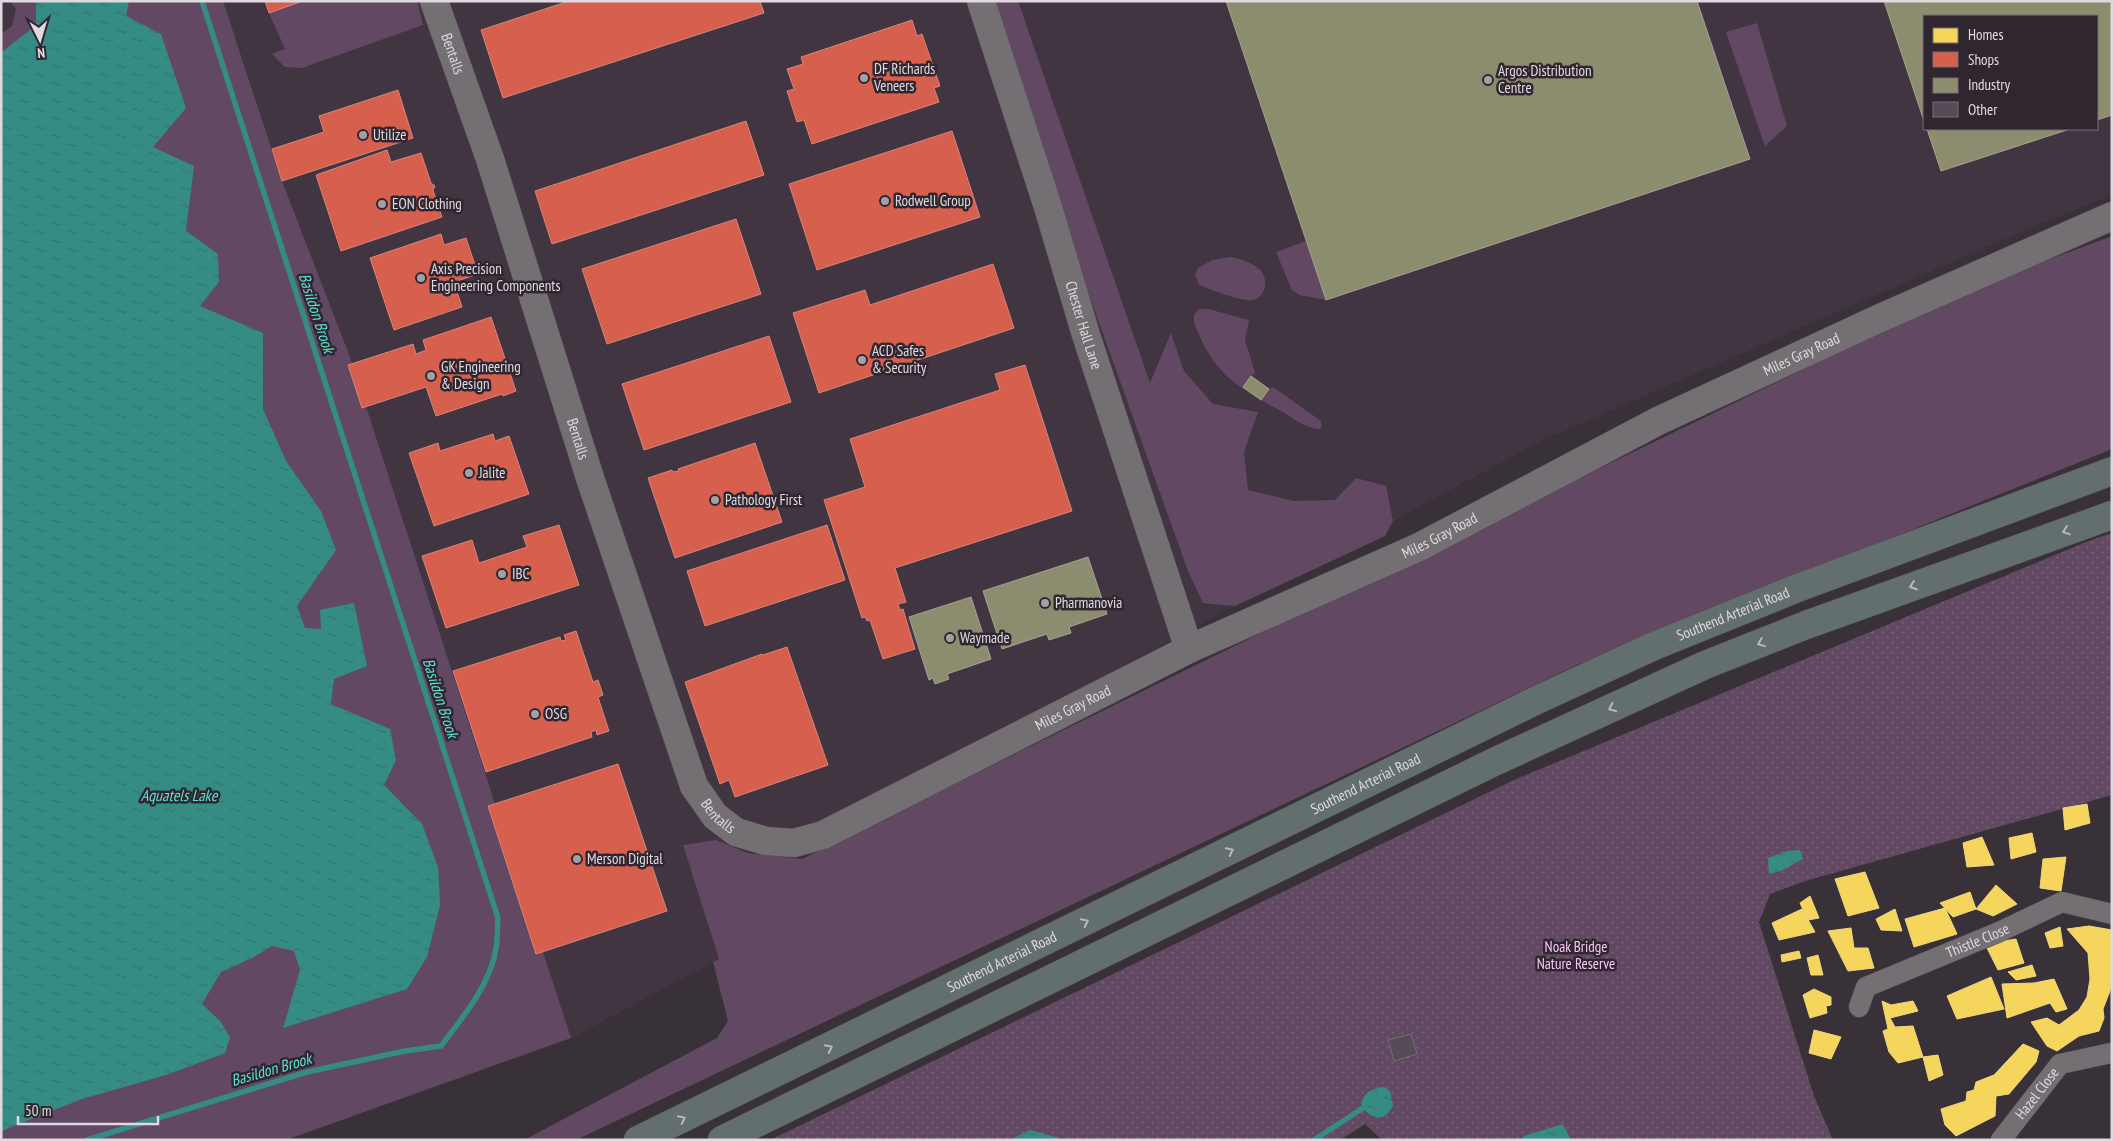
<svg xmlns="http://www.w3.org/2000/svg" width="2113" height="1141" viewBox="0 0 2113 1141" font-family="'PT Sans Narrow',sans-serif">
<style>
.built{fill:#423542;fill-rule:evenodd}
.grass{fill:#624862}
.park{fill:url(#park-dots)}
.water{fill:url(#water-ripples)}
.homes{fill:#f6d55c;stroke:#efd683}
.shops{fill:#d6604d;stroke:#d98479}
.industry{fill:#8c8c6e;stroke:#a5a390}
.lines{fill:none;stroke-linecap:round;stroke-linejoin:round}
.stream{stroke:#348c84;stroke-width:5.5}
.building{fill:#574b57;stroke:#746f74}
.street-casing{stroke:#565055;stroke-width:21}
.secondary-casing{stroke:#565055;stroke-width:29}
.highway-casing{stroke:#565055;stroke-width:29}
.street{stroke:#736f73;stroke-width:20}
.secondary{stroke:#736f73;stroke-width:28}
.highway{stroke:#636e6f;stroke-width:28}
.oneway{stroke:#bab9bd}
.poi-dot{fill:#a59fa5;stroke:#302630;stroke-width:2}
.labels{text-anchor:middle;stroke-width:5;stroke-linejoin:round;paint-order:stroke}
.street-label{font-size:15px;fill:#e0d9df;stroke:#302630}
.poi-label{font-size:15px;fill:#e0d9df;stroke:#302630;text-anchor:start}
.park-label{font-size:15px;fill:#fbc3fa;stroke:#302630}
.water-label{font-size:16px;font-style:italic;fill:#59e2d5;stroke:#302630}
</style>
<defs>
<pattern id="park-dots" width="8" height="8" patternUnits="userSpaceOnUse" patternTransform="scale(1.25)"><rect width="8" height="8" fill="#624862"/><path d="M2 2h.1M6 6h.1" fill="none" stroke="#786278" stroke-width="1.8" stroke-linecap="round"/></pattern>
<pattern id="water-ripples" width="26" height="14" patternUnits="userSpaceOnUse" patternTransform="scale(1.25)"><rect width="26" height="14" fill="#348c84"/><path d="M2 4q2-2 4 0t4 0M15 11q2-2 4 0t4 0" fill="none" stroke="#39726d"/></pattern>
</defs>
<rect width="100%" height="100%" fill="#383238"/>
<path class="built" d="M1,1h12l3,8 -4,17 -11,8z
M223,1h1889v194l-75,30 -494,215 -722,388 -55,13 -18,12 -32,-13 -33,5 36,114 -148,79 -221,-681 -68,-176zM1924,16h173v113h-173z"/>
<path class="grass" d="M10,1h213l59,180 68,176 221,681 -285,102h-285v-1106l11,-8 4,-17z
M303,1h114l6,24 -121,43 -17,-1 -13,-13 13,-5 -16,-36z
M995,1h23l132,382 21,-50 13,38 29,33 45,8 -14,40 4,38 46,11 41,-1 21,-22 30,8 7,35 -8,15 -150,70 -32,-3 -15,-32 -101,-282z
M1757,23l30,103 -22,20 -39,-114z
M2112,236v213l-533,215 -1003,476h-52l193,-102 11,-17 -15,-59 6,-3 -36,-114 33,-5 32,13 54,6 528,-260 635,-308z
M1306,241l20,59 -26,-5 -8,-5 -16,-38z
M1230,257c10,2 22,5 29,12 10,8 8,28 -7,31 -11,2 -42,-11 -53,-15l-4,-10 3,-7 14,-8z
M1200,309h8l41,11 -4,20 10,33 -4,3 17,13 5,-2 48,34 1,5 -3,3c-11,0 -25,-10 -34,-16 -37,-20 -66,-34 -84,-74 -4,-9 -8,-15 -7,-25z"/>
<path class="park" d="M2112,533v262l-307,86 -35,13 -11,28 55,174 19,44h-451l-17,-16 -25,16h-570l744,-360 572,-238z"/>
<path class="water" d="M36,1h93l-3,15 35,18 25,74 -33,39 41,19 -8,65 32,23 1,28 -19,24 63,27v76l23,52 35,50 15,39 -39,56 8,22 16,1 -1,-19 34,-7 13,63 -33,13 -3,25 59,25 6,31 -12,25 38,39 16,43 2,38 -13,52 -20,32 -124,39 17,-58 -6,-19 -22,-5 -20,12 -31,14 -19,32 18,17 10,16 -5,16 -59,22 -84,24 -76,30 -5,4v-1080l35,-28z
M1800,850l3,9 -22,12 -12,3 -1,-16 20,-7z
M1384,1087l6,4 3,15 -7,10c-11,4 -21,-2 -25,-13 4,-11 11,-15 23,-16z
M1563,1124l8,16h-50l3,-4z
M1030,1130l29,8 1,2h-50z"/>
<path class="homes" d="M2087,804l3,19 -25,7 -2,-22z
M2032,833l4,19 -25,7 -2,-21z
M1982,837l12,28 -27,2 -4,-24z
M2066,857l-5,34 -21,-3 3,-29z
M1865,872l14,36 -31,8 -13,-37z
M1996,885l21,19 -24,12 -17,-7z
M1970,892l6,17 -23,8 -13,-14z
M1810,896l9,22 -11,2 -8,-17z
M1945,908l12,26 -43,13 -9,-28z
M1802,909l13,23 -36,8 -7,-17z
M1895,909l7,22 -21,-1 -5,-11z
M2089,926l23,4v45l-2,16 -7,18 1,9 -5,13 -20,5 -22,15 -10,-5 -16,-24 16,-4 12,7 20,-15 8,-13 3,-18 -2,-26 -21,-24z
M2060,927l3,19 -13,2 -5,-15z
M1851,928l3,20h14l6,20 -26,3 -20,-40z
M2016,939l8,24 -26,7 -13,-26z
M1799,951l2,7 -19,4 -1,-7z
M1818,955l5,20h-12l-4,-17z
M2032,965l4,11 -20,4 -8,-8z
M1991,977l13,32 -47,10 -10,-23z
M2054,979l13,30 -11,3 -6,-9 -43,15 -5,-34 32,-1z
M1814,989l17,8v8l-5,1 1,7 -17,5 -7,-23z
M1882,1001l9,4 22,-4 5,10 -28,7 5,9 18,-1 10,31 -25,6 -9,-11 -6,-21 5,-2z
M1814,1030l27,7 -10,22 -22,-6z
M2023,1044l16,7 -3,11 -27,32 -13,2 -1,20 -39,20 -11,-11 -4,-16 25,-8 1,-9 7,-2 2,-8 18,-7z
M1938,1055l5,20 -14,6 -6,-24z"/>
<path class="shops" d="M265,1h38l-34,12z
M569,1h191l4,12 -261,85 -22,-68z
M912,20l5,16 5,-2 18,52 -6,2 5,14 -127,42 -8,-24 -7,2 -10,-31 7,-2 -7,-20 16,-5 -2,-7z
M398,90l15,48 -131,43 -10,-32 52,-17 -5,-16z
M746,121l18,54 -212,69 -17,-53z
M952,131l28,86 -163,53 -28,-86z
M387,150l4,12 30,-9 10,30 4,3 -2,4 9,27 -101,34 -25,-76z
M736,219l25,75 -154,50 -25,-75z
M441,234l3,11 22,-7 12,36 -24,8 8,25 -68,23 -24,-72z
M993,264l21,64 -195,65 -26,-80 72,-23 5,15z
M491,317l25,74 -13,5 -1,-2 -66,22 -10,-29 -64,21 -14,-43 65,-21 3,10 10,-4 -3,-10z
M769,336l22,66 -147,48 -22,-66z
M1025,365l47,146 -177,57 11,34 -8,2 2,6 3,-1 12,40 -32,10 -13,-39 -3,1 -2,-4 -3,1 -38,-118 41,-13 -15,-48 150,-49 -5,-16z
M493,434l2,7 14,-5 20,58 -95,32 -25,-73 29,-10 2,8z
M755,443l27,79 -107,36 -27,-80 24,-8 1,2 6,-1 -1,-2z
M559,525l20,60 -133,43 -24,-72 50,-16 7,23 48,-16 -4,-11z
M827,525l18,55 -140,46 -18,-55z
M576,631l17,51 5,-2 5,15 -5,2 11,34 -12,4 -1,-5 -5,2 1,5 -106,35 -33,-101 107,-34 1,4 5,-1 -2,-5z
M787,647l41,118 -93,32 -6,-17 -9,4 -35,-102 77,-28 1,1z
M618,764l49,147 -131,43 -48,-148z"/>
<path class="industry" d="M1226,1h471l53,158 -424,141z
M1884,1h228v114l-15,5v-104h-173v105z
M1927,129h143l-129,42z
M1251,376l18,13 -8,11 -18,-13z
M1088,557l19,57 -38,13 2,6 -22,7 -2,-6 -45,15 -19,-58z
M971,597l20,62 -44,15 2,5 -14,5 -2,-6 -4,2 -20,-63z"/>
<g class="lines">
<path class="stream" d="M87,1140l220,-68 98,-21 36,-5c22,-29 49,-61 55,-97 2,-10 1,-21 2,-31l-296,-917
M1314,1140l49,-32"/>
</g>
<path class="building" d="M1411,1034l6,20 -23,7 -6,-21z"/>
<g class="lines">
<g class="street-casing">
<g id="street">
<path id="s1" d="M1859,1007l7,-20 133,-55 63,-30 50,12"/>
<path id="s2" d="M2001,1140l59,-76 51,-11"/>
</g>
</g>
<g class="secondary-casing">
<g id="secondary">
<path id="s3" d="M434,1l56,158 101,322 103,305 21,30 21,16 30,9 28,2 29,-8 366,-186 230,-102 239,-126 220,-102 234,-103"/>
<path id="s4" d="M981,1l67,206 38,128 103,314"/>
</g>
</g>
<g class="highway-casing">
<g id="highway">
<path id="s5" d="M638,1140l901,-441 115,-53 141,-57 317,-118"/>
<path d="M722,1140l774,-379 209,-96 101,-40 306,-110"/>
</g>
</g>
<use href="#street" class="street"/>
<use href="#secondary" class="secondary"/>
<use href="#highway" class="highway"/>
</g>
<defs><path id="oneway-chevron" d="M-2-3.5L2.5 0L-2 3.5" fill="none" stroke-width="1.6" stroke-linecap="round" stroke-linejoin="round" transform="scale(1.25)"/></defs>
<g class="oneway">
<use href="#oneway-chevron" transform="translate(2066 531) rotate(161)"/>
<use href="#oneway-chevron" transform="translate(1913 586) rotate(160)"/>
<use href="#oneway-chevron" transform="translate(1761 643) rotate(158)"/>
<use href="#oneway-chevron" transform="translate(1612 708) rotate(155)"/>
<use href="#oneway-chevron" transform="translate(1230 851) rotate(-26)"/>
<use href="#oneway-chevron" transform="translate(1085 922) rotate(-26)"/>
<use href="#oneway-chevron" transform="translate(829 1048) rotate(-26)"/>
<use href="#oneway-chevron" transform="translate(682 1119) rotate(-26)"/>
</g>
<g class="poi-dot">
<circle cx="864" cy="78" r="5"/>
<circle cx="1488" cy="80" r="5"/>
<circle cx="363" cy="135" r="5"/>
<circle cx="885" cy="201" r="5"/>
<circle cx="382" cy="204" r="5"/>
<circle cx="421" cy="278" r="5"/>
<circle cx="862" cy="360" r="5"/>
<circle cx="431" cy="376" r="5"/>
<circle cx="469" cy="473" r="5"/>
<circle cx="715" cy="500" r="5"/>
<circle cx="502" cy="574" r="5"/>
<circle cx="1045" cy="603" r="5"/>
<circle cx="950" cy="638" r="5"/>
<circle cx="535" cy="714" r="5"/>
<circle cx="577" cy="859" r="5"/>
</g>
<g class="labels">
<g class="street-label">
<text dy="5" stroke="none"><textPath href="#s3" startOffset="56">Bentalls</textPath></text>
<text dy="5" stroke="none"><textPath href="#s4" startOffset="340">Chester Hall Lane</textPath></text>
<text dy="5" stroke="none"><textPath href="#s3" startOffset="2070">Miles Gray Road</textPath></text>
<text dy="5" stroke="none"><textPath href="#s3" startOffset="461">Bentalls</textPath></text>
<text dy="5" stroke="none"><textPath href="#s3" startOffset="1665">Miles Gray Road</textPath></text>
<text dy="5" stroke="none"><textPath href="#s5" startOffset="1215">Southend Arterial Road</textPath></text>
<text dy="5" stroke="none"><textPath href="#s3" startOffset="1260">Miles Gray Road</textPath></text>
<text dy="5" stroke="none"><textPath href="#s5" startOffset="810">Southend Arterial Road</textPath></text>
<text dy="5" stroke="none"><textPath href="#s3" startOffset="866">Bentalls</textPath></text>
<text dy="5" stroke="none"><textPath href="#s1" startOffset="142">Thistle Close</textPath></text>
<text dy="5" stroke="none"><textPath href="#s5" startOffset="405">Southend Arterial Road</textPath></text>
<text dy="5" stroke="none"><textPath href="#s2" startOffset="59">Hazel Close</textPath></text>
</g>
<g class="poi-label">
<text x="874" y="74">DF Richards<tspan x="874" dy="17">Veneers</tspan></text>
<text x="1498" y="76">Argos Distribution<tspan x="1498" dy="17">Centre</tspan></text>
<text x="373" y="140">Utilize</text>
<text x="895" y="206">Rodwell Group</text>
<text x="392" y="209">EON Clothing</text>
<text x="431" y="274">Axis Precision<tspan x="431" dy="17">Engineering Components</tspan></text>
<text x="872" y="356">ACD Safes<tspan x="872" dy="17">&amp; Security</tspan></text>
<text x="441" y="372">GK Engineering<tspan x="441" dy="17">&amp; Design</tspan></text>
<text x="479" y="478">Jalite</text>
<text x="725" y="505">Pathology First</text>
<text x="512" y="579">IBC</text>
<text x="1055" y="608">Pharmanovia</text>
<text x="960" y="643">Waymade</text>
<text x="545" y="719">OSG</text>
<text x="587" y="864">Merson Digital</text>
</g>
<g class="park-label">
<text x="1576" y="952">Noak Bridge<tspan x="1576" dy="17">Nature Reserve</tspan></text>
</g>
<g class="water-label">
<text transform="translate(317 313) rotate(72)" y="6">Basildon Brook</text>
<text transform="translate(441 698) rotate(72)" y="6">Basildon Brook</text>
<text x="179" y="801">Aquatels Lake</text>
<text transform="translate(271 1069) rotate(-16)" y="6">Basildon Brook</text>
</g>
</g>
<rect width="2113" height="1141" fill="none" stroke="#e0d9df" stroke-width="5"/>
<rect x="1923" y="15" width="175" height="115" fill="#302630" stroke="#766e76"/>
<rect x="1933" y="28" width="25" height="15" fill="#f6d55c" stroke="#766e76"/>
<text x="1968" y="40" font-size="15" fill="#e0d9df">Homes</text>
<rect x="1933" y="52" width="25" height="15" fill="#d6604d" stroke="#766e76"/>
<text x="1968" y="65" font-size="15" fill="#e0d9df">Shops</text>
<rect x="1933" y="78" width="25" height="15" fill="#8c8c6e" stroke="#766e76"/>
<text x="1968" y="90" font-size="15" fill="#e0d9df">Industry</text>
<rect x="1933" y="102" width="25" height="15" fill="#574b57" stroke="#766e76"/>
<text x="1968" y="115" font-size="15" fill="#e0d9df">Other</text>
<g transform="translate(40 40) rotate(175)" stroke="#302630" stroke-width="4" paint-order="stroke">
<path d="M0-4L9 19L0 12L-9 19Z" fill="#e0d9df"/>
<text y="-8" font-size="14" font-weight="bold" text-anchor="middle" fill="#e0d9df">N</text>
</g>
<path d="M18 1116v8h140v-8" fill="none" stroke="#e0d9df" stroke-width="2.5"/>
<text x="25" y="1116" font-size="15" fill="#e0d9df" stroke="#302630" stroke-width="4" paint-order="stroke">50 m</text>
</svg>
